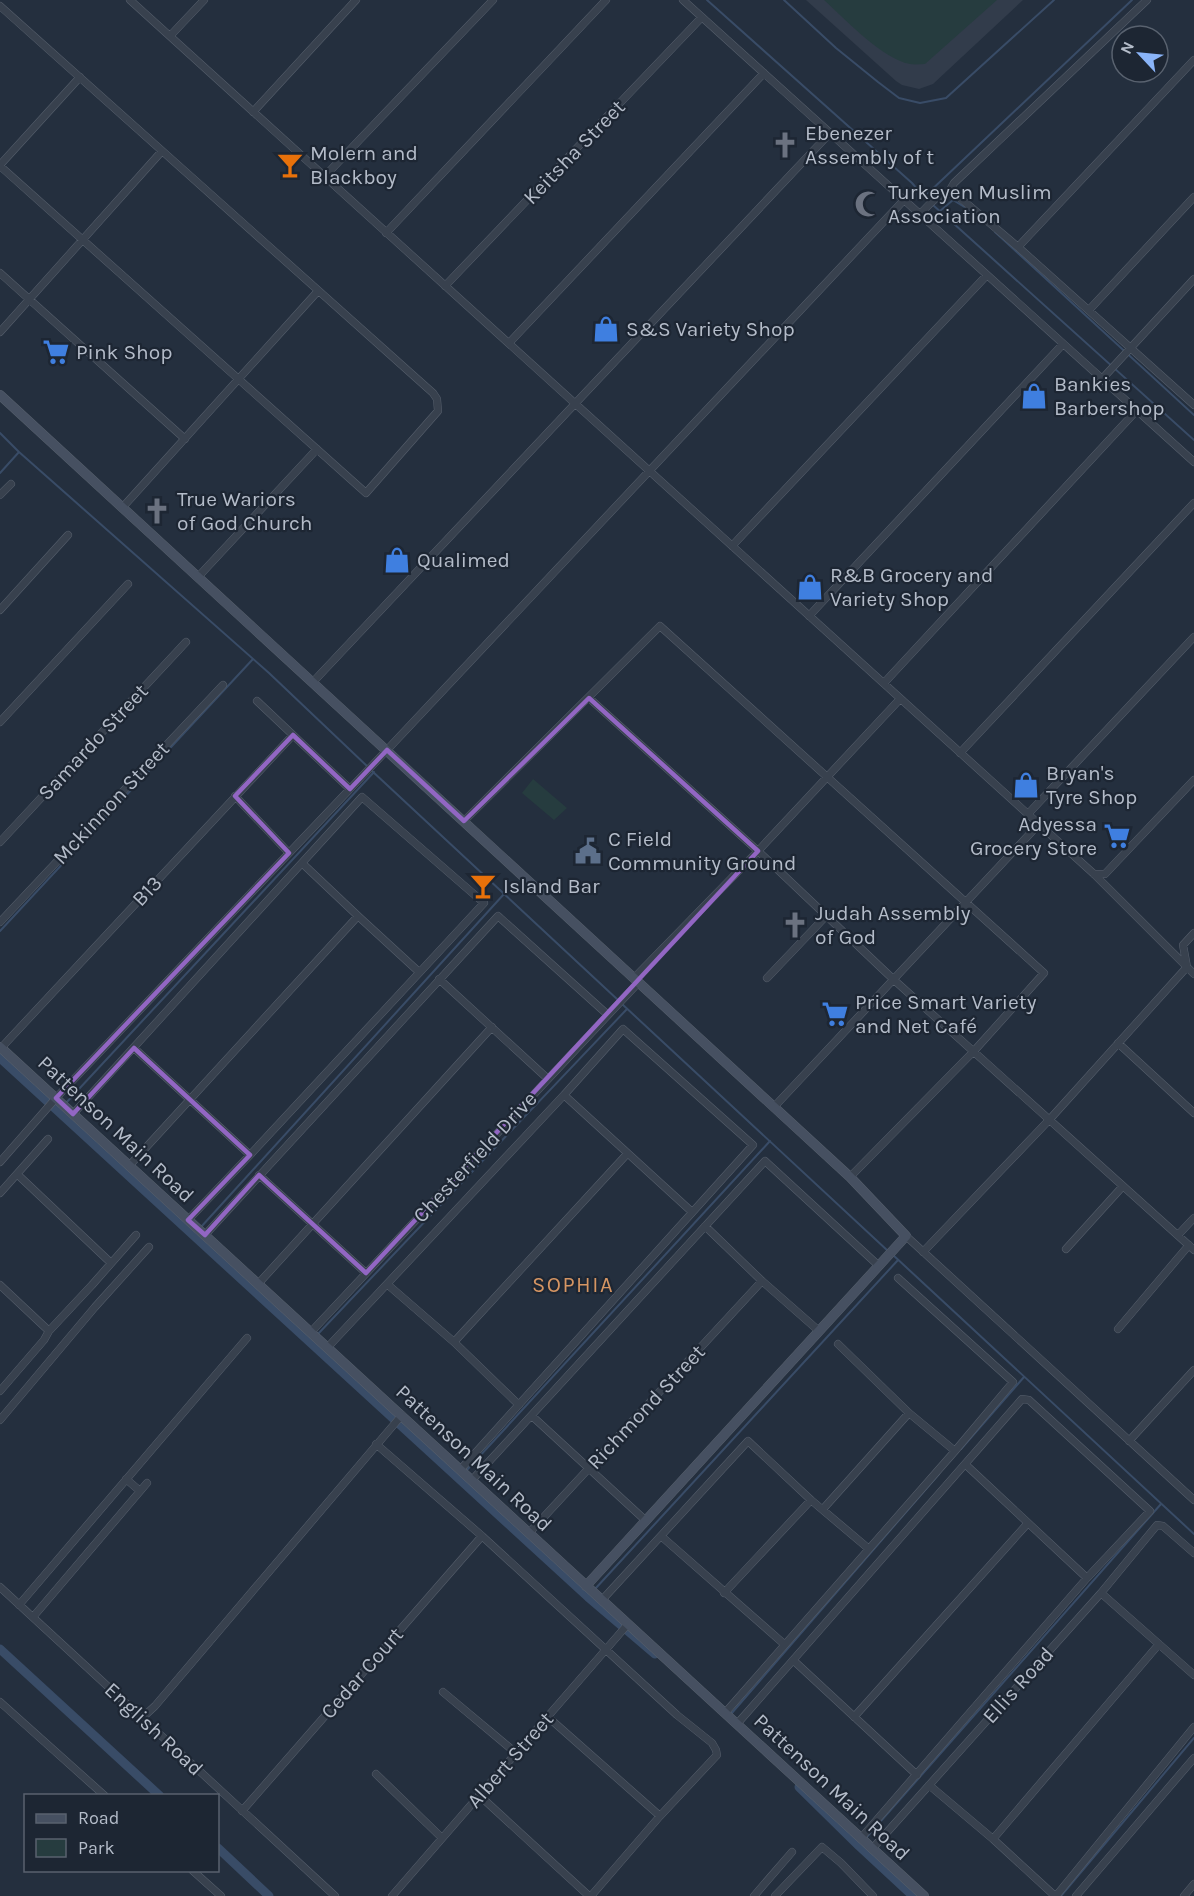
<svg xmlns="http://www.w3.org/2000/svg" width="1194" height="1896" viewBox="0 0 1194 1896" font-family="Karla,sans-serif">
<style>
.airport{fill:#323c4b}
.green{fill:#263c3f}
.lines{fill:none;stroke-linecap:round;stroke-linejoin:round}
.stream{stroke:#394c67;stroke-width:2}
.canal{stroke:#394c67;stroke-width:9}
.street-casing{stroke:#565f6c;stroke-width:8}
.secondary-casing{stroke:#565f6c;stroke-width:10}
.street{stroke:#38414e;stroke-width:7}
.secondary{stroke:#465061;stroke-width:9}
.marked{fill:none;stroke:#9266c3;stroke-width:4.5;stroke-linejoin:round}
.labels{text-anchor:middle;stroke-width:4.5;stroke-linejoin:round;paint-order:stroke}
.poi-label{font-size:21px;fill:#b4bcc9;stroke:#1d2633;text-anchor:start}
.street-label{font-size:21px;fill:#b4bcc9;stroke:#1d2633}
.neighbourhood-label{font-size:22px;letter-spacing:1.5px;fill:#d59563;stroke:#1d2633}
</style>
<rect width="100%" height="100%" fill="#242f3e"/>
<path class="airport" d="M806,0h217l-90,84 -14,5 -17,-4 -6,-4z"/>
<path class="green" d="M824,0h173l-72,64c-5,0 -10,1 -15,0 -28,-5 -65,-45 -86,-64z
M533,779l34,29 -13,12 -32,-27z"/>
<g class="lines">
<path class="stream" d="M707,0l205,183 11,13 271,244
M784,0l52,48 42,34 21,16 21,5 26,-5 108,-98
M925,196l207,-196
M940,211l13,-11 18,11
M995,232l199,183
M0,433l19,19 250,221 99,94
M0,473l19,-21
M372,771l246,229
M0,931l253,-272
M622,1004l266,247
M65,1104l309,-332
M201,1227l303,-333
M893,1255l301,279
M317,1335l310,-326
M961,1449l63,-72
M465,1472l305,-331
M595,1589l303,-329
M731,1714l208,-240
M865,1839l296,-335
M1061,1896l133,-158"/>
<path class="canal" d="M0,1058l588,539 67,57
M0,1649l160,147
M799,1787l60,59 54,50
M218,1848l51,48"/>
<g class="street-casing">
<path id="street" d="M130,0l964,874 100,100
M683,0l511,462
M0,6l433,387 4,6 1,12 -72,82 -366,-327
M170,36l34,-36
M253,112l103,-112
M0,165l80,-88
M324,177l169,-177
M948,193l6,-10 193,-183
M920,214c11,-11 23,-28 39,-17l59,50 176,158
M386,233l220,-233
M1018,247l176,-187
M0,273l185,166
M445,286l257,-269
M1089,310l105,-113
M0,332l162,-181
M509,343l255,-270
M1102,379l92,-100
M0,495l11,-11
M122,508l196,-217
M732,546l255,-271
M198,577l119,-128
M0,610l68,-75
M809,616l254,-272
M313,682l517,-549
M884,683l253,-273
M589,698l169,153 135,128 301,271
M257,701l93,88
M0,722l128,-138
M960,753l234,-250
M235,796l54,57
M1028,814l166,-177
M464,821l196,-195 384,347 -70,78 -124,126
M0,842l186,-200
M1094,874h11l89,-94
M358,916l61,56
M0,922l223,-237
M634,978l124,-127 142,-152
M767,978l59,-62
M439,979l109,100
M1118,1043l76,70
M1,1048l292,-313
M134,1048l116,107
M564,1095l128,117
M774,1107l265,-283
M73,1114l289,-317 122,106 -234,252 -62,65
M0,1162l56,-64 331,-348 517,-550
M129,1166l229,-250 -55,-52
M17,1174l94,89
M259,1175l107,98
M0,1193l48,-54
M705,1226l57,55 57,50
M205,1235l293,-319 110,99
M1178,1235l16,-17
M906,1236l288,264
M1066,1249l57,-63
M923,1252l127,-133 137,-152 -4,-22 11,-12
M258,1284l234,-257
M387,1284l67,58 65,63
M0,1285l49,46
M1118,1329l71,-84
M311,1332l328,-350
M454,1342l173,-188
M838,1344l71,69 46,38
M327,1348l237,-253 59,-66 130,116 -293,325
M0,1391l44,-51 5,-9 43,-46 44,-50
M532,1416l113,104
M0,1420l95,-113 54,-60
M1129,1441l65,-71
M376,1444l106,92 195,179 35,28 4,7 1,5 -57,61 -69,80
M965,1464l122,114
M126,1479l14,12
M472,1480l293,-319 114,105
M823,1509l86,-96
M529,1533l233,-252
M661,1536l123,108
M0,1587l335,309
M724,1593l87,-93
M1101,1593l93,82
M602,1600l146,-159 63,59 58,49
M19,1605l228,-267
M33,1617l114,-134
M793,1660l124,115
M443,1692l73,61
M0,1702l105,94
M725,1713l230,-262 58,-69 -115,-104
M548,1717l112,99
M854,1717l174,-194
M142,1718l13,-12 247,-291
M737,1724l285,-325 7,1 121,111 -63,67 -226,260
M376,1774l66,64
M929,1785l64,54 62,57
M479,1795l110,101
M242,1811l240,-275
M993,1839l166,-195
M872,1849l229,-256 56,-68 6,1 31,27
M192,1870l29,26
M392,1896l236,-272
M754,1896l38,-44
M775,1896l47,-49 19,16 32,33
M1056,1896l138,-169
M1076,1896l118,-138
M1184,1896l10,-12"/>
</g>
<g class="secondary-casing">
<path id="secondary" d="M0,395l850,782 56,59 -320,350
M0,1047l924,849"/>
</g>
<use href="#street" class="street"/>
<use href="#secondary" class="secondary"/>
</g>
<path class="marked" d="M589,698l169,153 -392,422 -107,-98 -54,60 -17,-15 62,-65 -116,-107 -61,66 -17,-16 233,-245 -54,-57 58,-61 57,54 37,-39 77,71z"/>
<defs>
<g id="church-bare" transform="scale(2.07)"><path d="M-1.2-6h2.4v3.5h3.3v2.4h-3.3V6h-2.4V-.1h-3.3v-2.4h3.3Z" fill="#6b7280" stroke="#1d2633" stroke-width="2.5" paint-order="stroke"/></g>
<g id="bar-bare" transform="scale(2.07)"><path d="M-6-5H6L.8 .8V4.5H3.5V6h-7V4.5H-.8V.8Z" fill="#e8710a" stroke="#1d2633" stroke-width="2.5" paint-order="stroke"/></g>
<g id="mosque-bare" transform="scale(2.07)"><path d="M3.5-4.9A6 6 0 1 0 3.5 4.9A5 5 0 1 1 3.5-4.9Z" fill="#6b7280" stroke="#1d2633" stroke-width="2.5" paint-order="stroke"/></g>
<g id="shop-bare" transform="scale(2.07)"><path d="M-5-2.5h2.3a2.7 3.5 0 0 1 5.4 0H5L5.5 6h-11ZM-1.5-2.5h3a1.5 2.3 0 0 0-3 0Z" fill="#3f7fe0" stroke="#1d2633" stroke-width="2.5" paint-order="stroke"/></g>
<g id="supermarket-bare" transform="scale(2.07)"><path d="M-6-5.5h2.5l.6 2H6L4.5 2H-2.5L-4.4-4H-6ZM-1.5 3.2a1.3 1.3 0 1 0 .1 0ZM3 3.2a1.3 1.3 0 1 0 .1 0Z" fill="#3f7fe0" stroke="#1d2633" stroke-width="2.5" paint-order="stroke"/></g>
<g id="civic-bare" transform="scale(2.07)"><path d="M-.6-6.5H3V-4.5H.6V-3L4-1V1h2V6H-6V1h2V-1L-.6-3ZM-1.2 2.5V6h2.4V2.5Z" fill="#5c6f8a" stroke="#1d2633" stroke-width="2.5" paint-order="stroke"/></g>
</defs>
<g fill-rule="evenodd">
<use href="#church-bare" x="785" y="145"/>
<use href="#bar-bare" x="290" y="165"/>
<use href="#mosque-bare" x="868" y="204"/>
<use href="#shop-bare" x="606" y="329"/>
<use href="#supermarket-bare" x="56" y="352"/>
<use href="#shop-bare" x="1034" y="396"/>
<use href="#church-bare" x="157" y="511"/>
<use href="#shop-bare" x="397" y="560"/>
<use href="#shop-bare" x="810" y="587"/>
<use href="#shop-bare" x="1026" y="785"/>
<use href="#supermarket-bare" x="1117" y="836"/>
<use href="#civic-bare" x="588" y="851"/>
<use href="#bar-bare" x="483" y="886"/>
<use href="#church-bare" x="795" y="925"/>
<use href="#supermarket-bare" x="835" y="1014"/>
</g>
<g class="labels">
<g class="poi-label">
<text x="805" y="140">Ebenezer<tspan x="805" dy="24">Assembly of t</tspan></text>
<text x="310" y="160">Molern and<tspan x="310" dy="24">Blackboy</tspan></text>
<text x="888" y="199">Turkeyen Muslim<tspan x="888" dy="24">Association</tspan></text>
<text x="626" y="336">S&amp;S Variety Shop</text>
<text x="76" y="359">Pink Shop</text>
<text x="1054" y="391">Bankies<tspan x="1054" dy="24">Barbershop</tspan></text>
<text x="177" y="506">True Wariors<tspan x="177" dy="24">of God Church</tspan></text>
<text x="417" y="567">Qualimed</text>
<text x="830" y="582">R&amp;B Grocery and<tspan x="830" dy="24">Variety Shop</tspan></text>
<text x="1046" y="780">Bryan's<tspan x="1046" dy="24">Tyre Shop</tspan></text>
<text x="1097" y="831" text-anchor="end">Adyessa<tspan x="1097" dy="24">Grocery Store</tspan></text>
<text x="608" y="846">C Field<tspan x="608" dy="24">Community Ground</tspan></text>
<text x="503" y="893">Island Bar</text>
<text x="815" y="920">Judah Assembly<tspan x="815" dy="24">of God</tspan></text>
<text x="855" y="1009">Price Smart Variety<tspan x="855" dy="24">and Net Café</tspan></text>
</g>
<g class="street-label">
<text transform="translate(574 152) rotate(-46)" y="7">Keitsha Street</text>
<text transform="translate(93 742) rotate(-47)" y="7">Samardo Street</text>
<text transform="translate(111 803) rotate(-47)" y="7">Mckinnon Street</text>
<text transform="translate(147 891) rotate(-47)" y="7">B13</text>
<text transform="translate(116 1129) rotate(43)" y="7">Pattenson Main Road</text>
<text transform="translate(475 1157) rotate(-47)" y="7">Chesterfield Drive</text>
<text transform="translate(646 1407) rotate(-47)" y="7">Richmond Street</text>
<text transform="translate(474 1458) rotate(43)" y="7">Pattenson Main Road</text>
<text transform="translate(362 1673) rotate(-49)" y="7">Cedar Court</text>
<text transform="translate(1018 1685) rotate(-48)" y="7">Ellis Road</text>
<text transform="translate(154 1729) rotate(43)" y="7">English Road</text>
<text transform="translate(510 1760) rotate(-49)" y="7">Albert Street</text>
<text transform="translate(832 1787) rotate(43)" y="7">Pattenson Main Road</text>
</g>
<g class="neighbourhood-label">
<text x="573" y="1292">SOPHIA</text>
</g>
</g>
<rect x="24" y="1794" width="195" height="78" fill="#1d2633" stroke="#59626f" stroke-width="1.5"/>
<rect x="36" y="1814" width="30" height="9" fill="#465061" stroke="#59626f" stroke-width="1.5"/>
<text x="78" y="1824" font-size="18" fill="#b4bcc9">Road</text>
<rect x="36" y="1839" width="30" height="18" fill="#263c3f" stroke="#59626f" stroke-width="1.5"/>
<text x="78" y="1854" font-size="18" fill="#b4bcc9">Park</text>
<g transform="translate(1140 54) rotate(296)"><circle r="28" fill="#1d2633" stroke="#59626f" stroke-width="1.5"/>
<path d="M0-4.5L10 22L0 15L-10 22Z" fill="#8ab4f8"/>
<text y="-9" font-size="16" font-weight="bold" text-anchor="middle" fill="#b4bcc9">N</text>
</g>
</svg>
